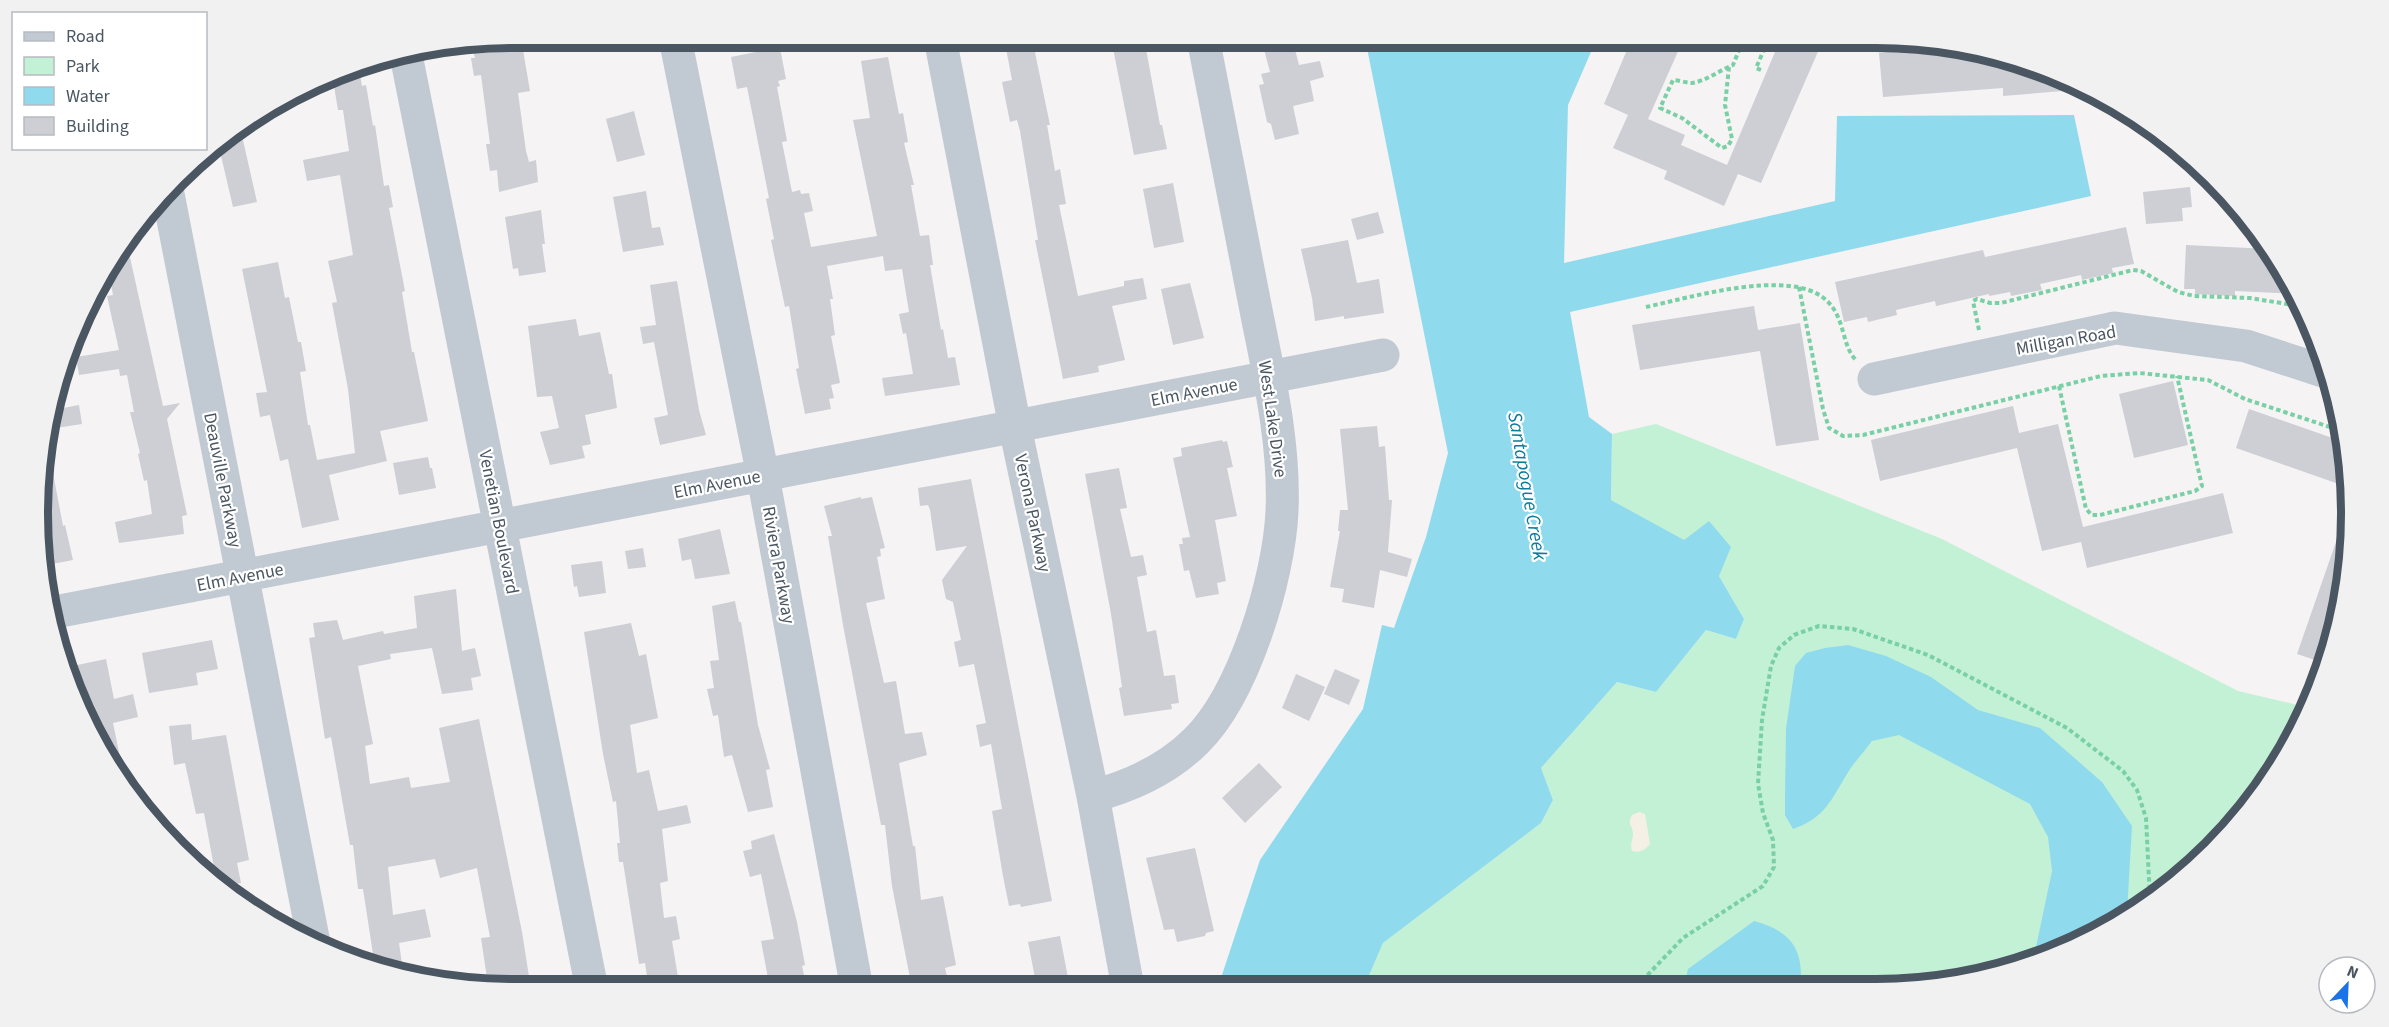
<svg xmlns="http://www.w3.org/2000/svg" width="2389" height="1027" viewBox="0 0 2389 1027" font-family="'Source Sans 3',sans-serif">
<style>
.green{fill:#c3f1d5}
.sand{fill:#f5f0e5}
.water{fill:#90daee}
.building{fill:#cdcfd5}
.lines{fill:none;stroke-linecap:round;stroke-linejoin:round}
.path{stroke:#7ad0a6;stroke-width:4;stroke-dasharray:4.5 3;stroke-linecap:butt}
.minor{stroke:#c1cad2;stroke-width:33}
.labels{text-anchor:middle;stroke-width:4.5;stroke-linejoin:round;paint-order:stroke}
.street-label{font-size:18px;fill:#4a5661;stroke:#fff}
.water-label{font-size:20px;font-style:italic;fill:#0c7c9b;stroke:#fff}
.rim{fill:none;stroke:#4a5661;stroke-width:8}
</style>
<rect width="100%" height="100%" fill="#f5f3f3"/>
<path class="green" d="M1656,424l286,115 296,152 68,16 -35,71 -105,113 -108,62 -120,32 -574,2 19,-44 158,-120 12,-23 -12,-32 76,-86 39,10 50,-62 30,9 8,-20 -25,-43 -35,-35 -73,-41 1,-66z"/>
<path class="sand" d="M1639,812l6,2 5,30c-6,7 -10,9 -18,7 -2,-7 0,-9 1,-16 1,-9 -7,-10 -1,-20z"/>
<path class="water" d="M1365,38h232l-29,67 -4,158 271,-62 2,-85 237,-1 17,81 -521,116 19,105 23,17 -1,66 73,40 25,-19 22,26 -12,29 25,43 -8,20 -30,-9 -50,62 -39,-10 -76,86 12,32 -12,23 -158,120 -19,44h-146l42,-127 103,-151 19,-84 12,3 32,-91 22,-84z
M1848,645l38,11 45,21 47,33 62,18 62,54 30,44 -5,87 -69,40 -18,5 -4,-11 16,-76 -4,-34 -18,-33 -131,-69 -27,6c-8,11 -18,21 -25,33 -16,26 -22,44 -54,55l-8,-14v-21l1,-65 9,-63 11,-13 19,-5z
M1754,921c35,9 51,28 46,65h-116l4,-17z"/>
<path class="building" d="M753,38h25l8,41 -8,2 2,5 -3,1 10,54 -5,1 10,50 8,-2 1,4 8,-1 4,18 -9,2 7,34 66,-11 -24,-116 17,-2 -9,-57 27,-4 11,57 4,-1 5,29 -4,1 10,42h-3l9,51 9,-1 4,30h-3l11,65 2,-1 5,29 7,-1 5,28 -75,11 -3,-18 31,-4 -7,-41 -3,1 -4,-20 10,-2 -7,-43 -17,2 -2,-15 -56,10 6,33h-3l5,36 -4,1 9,47 -9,2 3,13 -5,1 2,10 -26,5 -9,-45 3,-1 -10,-62 -4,1 -14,-67 3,-1 -8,-40 3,-1 -22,-111 -10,2 -6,-32 25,-5z
M1004,38h28l18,87h-3l8,46 5,-2 6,35 -7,1 19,91 46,-10v-5l19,-3 4,21 -35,7 13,54 -27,6 1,6 -36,7 -28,-139h3l-18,-109 -3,-11 -7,2 -8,-40 10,-2z
M1111,38h33l16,87h2l5,24 -33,6z
M1261,38h31l7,27 21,-4 4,16 -14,4 4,20 -21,5 6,28 -24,6 -4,-16 -4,-2 -8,-37 5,-1 -3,-10 9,-2z
M1632,38h52l-36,81 37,16 -4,10 46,20 54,-127h18l21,9 -59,136 -23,-9 -14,32 -60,-27 3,-8 -54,-23 15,-33 -24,-11z
M496,41l1,3 17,-3 2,11 7,-2 7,41 -12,2 8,58 3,11 7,-2 2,22 -39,10 -2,-22 -7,1 -4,-27h4l-9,-69 -7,1 -3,-18h4l-3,-13z
M1938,48l91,15 58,26 -84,7v-8l-120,9 -4,-44z
M360,75l2,11 4,-1 7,41 2,-1 9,61 5,-1 4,22 -4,1 16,83 -3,1 10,60h2l14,69 -48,10 7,30 -58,14 10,45 -37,8 -14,-69 -8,2 -10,-46 -10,2 -4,-24 11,-1 -25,-123 36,-7 7,36 4,-1 9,45h3l5,29 -6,1 8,53h2l7,35 38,-7 -7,-64 -16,-86 5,-1 -9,-41 25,-6 -13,-80 -33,6 -4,-21 46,-9 -6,-41h-5l-5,-30z
M634,111l11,44 -28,7 -11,-43z
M240,127l17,75 -24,5 -15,-64z
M1173,183l11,59 -30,6 -11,-59z
M2190,187l2,20 -10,1 1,13 -37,3 -3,-32z
M646,191l6,37 8,-1 4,18 -41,7 -10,-55z
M541,210l4,34h-3l4,28 -27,4 -1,-8 -5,1 -8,-52z
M1378,212l6,21 -27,7 -6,-21z
M2126,227l8,37 -22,4 1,5 -31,7 -1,-5 -41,9 2,6 -31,6 -1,-4 -21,4v-2l-53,12 -1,-5 -39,9 1,5 -29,7 -1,-5 -23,5 -9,-40 148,-32 2,7z
M1348,240l9,43 22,-4 5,34 -40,6v-3l-29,5 -3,-23 -11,-49z
M127,244l36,162 17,-3 -13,16 20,96 -5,1 2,18 -65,9 -4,-21 37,-8 -5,-34 -3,1 -6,-27 2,-1 -10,-41h4l-7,-37 -7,1 -1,-7 -40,6 -3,-18 43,-7 -12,-54 6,-1 -5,-27z
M2186,245l83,4 27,45 -61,-3v5l-40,-2v-5h-11z
M677,281l22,129 7,25 -46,10 -6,-27 14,-3 -14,-73 -11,2 -3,-17 16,-2 -6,-40z
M1190,283l14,55 -31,7 -12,-56z
M1754,306l4,24 42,-7 19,117 -43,6 -16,-95 -120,19 -8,-45z
M576,319l3,17 21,-4 9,42h3l5,34 -32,7 6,29 -9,2 3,12 -35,7 -10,-33 19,-4 -7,-32 -15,1 -9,-71z
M2173,381l15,64 -54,13 -15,-64z
M79,405l3,19 -26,4 -3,-18z
M2013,406l6,27 39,-9 25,103 140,-34 10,40 -146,35 -6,-26 -39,9 -25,-103 -137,33 -9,-41z
M2249,409l95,33 6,46 -114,-40z
M1377,426l2,21 6,-1 4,54h3l-4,52 24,7 -5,18 -27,-7 -6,38 -32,-6 2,-13 -14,-2 10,-56h-2l2,-21h8l-8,-81z
M1222,440l1,2 4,-1 6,26 -6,1 10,48 -22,4 11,61 -9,2 2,11 -23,4 -7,-28 -5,1 -5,-27h4l-1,-6 8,-1 -17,-79 9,-2 -1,-8z
M428,457l2,11h2l4,20 -37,7 -6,-32z
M1119,468l8,40 -7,1 11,48 12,-2 4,20 -10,2 10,55 9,-2 8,46 11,-1 4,28 -8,1 1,5 -48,7 -5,-28 3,-1 -11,-73 -26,-140z
M45,473h8l10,53 2,-1 8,35 -31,6z
M971,479l81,422 -31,6 -1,-3 -11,2 -6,-30 -11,-65 10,-2 -11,-65 -11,3 -4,-22 10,-2 -12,-59 -15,3 -5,-25 7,-2 -8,-38 -7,-3 -4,-19 25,-34 -31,5 -6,-41 -2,-5 -8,1 -2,-18z
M861,497v2l11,-2 13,51 -5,1 1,7 -4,1 8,42 -19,4 18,80 12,-2 9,53 17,-2 5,23 -28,8 14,83h2l6,54 22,-4 13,69 -11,3 5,20h-38l-20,-102 -7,-61h-4l-38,-200 -15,-89h4l-8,-30z
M2345,516l4,1 -2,59 -20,88 -30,-10z
M720,529l10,45 -35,5 -4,-20 -9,2 -4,-22z
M643,548l3,19 -18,2 -3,-18z
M602,561l4,32 -27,4 -2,-11 -3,1 -3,-22z
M456,589l6,62 13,-3 6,28 -10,2 2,12 -31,4 -10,-46 -42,6 1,5 -33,7 15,78 -8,2 5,38 39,-7 2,11 39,-6 -11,-54 40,-9 43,213 9,57 -18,1 -25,-5 -7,-47 9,-1 -13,-69 -37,10 -5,-19 -47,8 5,48 32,-6 6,28 -32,6 4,28 -28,-4 -12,-78h-5l-5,-44h-3l-19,-108 -6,2 -16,-101 6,-1 -2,-14 24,-3 6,20 40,-9 1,3 33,-6 -3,-32z
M735,601l4,21h2l17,103 12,44 -4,1 7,37 -25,5 -16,-57 -8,2 -6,-42 -5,1 -6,-27 7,-1 -4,-27 9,-1 -7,-54z
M631,623l8,33 7,-2 12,64 -28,7 7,48 12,-3 9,41 29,-6 4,18 -29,6 6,52 -8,2 4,35 12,-2 4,23 -8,2 8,48h-31l-4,-26 -6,1 -16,-102h-4l-2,-19h3l-4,-42 -3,1 -10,-48 -19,-122z
M212,640l6,29 -22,4 2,12 -49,8 -7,-40z
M106,659l8,40 19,-5 5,23 -25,6 12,58 -24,-30 -38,-83z
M1335,669l25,11 -11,25 -25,-11z
M1296,674l29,13 -16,34 -27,-13z
M191,724l1,16 34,-5 23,125 -12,3 4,20 -21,3 -4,-20 -2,1 -10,-54 -8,1 -11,-51 -11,2 -5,-39z
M1259,763l23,24 -37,36 -23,-25z
M774,834l23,88 8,43 -3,1 5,23h-37l-9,-48 13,-2 -13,-65 -11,3 -7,-26 9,-2 -1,-8z
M1195,848l19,83 -8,2 -1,3 -28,6 -3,-13 -10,1 -18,-72z
M1060,936l10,52h-33l-9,-46z"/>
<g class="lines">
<path class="path" d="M1842,38l12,4 1,-4
M1855,38h24
M1729,67l-4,38 7,34 -4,7 -6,2 -40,-30 -22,-10 13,-28c6,0 13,3 19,3 14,-2 28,-13 41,-18l11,-27
M1761,70l-5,-2 13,-30
M1799,287l24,122 6,19 14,8 20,-1 238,-59 38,-3 69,7 37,19 97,32
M1646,307c43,-9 144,-40 180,-7 20,18 15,45 30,60
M1979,330l-6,-29 4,-2 13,4h11l132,-33 8,1 37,21 16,4 56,2 37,6 19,9
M2059,386l27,123 6,6h8l95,-24 7,-5 -25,-110
M1637,986l46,-48 80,-52 11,-19 -1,-27 -10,-27 -5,-29 4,-64 9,-54 8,-18 15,-13 25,-9 34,3 75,26 139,73 56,43 14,19 9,28 4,82"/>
<path class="minor" d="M675,38l88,438 94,513
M940,38l75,389 78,369 35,192
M406,55l186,934
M168,194l146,749
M1874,379l241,-51 131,18 83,27
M50,613l1333,-258
M1093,796c38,-10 75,-27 103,-55 48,-47 83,-163 86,-230 3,-69 -14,-139 -27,-206 -17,-89 -35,-178 -52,-267"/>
</g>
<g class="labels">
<g class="street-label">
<text transform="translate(2066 340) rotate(-10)" y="6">Milligan Road</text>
<text transform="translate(1194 392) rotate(-11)" y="6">Elm Avenue</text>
<text transform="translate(1273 419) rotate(82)" y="6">West Lake Drive</text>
<text transform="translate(223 480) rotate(79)" y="6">Deauville Parkway</text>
<text transform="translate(717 484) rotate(-11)" y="6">Elm Avenue</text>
<text transform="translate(1033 513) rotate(78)" y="6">Verona Parkway</text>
<text transform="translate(499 522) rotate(79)" y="6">Venetian Boulevard</text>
<text transform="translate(779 565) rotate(80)" y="6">Riviera Parkway</text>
<text transform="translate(240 577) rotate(-11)" y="6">Elm Avenue</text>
</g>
<g class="water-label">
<text transform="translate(1528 486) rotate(80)" y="7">Santapogue Creek</text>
</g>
</g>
<path d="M0 0H2389V1027H0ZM513 48H1876A465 465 0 0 1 2341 513V514A465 465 0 0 1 1876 979H513A465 465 0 0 1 48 514V513A465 465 0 0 1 513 48Z" fill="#f1f1f2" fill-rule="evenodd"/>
<path class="rim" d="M513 48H1876A465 465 0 0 1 2341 513V514A465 465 0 0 1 1876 979H513A465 465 0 0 1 48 514V513A465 465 0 0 1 513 48Z"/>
<rect x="12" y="12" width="195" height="138" fill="#ffffff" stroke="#b7bbc0" stroke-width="1.5"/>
<rect x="24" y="32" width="30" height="9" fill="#c1cad2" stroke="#b7bbc0" stroke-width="1.5"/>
<text x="66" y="42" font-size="18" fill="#4a5661">Road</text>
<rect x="24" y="57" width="30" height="18" fill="#c3f1d5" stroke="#b7bbc0" stroke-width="1.5"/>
<text x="66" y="72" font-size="18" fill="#4a5661">Park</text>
<rect x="24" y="87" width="30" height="18" fill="#90daee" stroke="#b7bbc0" stroke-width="1.5"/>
<text x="66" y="102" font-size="18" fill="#4a5661">Water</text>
<rect x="24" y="117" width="30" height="18" fill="#cdcfd5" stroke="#b7bbc0" stroke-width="1.5"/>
<text x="66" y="132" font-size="18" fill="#4a5661">Building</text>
<g transform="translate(2347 985) rotate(23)"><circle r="28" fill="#ffffff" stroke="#b7bbc0" stroke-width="1.5"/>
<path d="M0-4.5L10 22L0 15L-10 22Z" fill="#1a73e8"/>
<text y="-9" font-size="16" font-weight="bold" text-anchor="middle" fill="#4a5661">N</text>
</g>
</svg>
